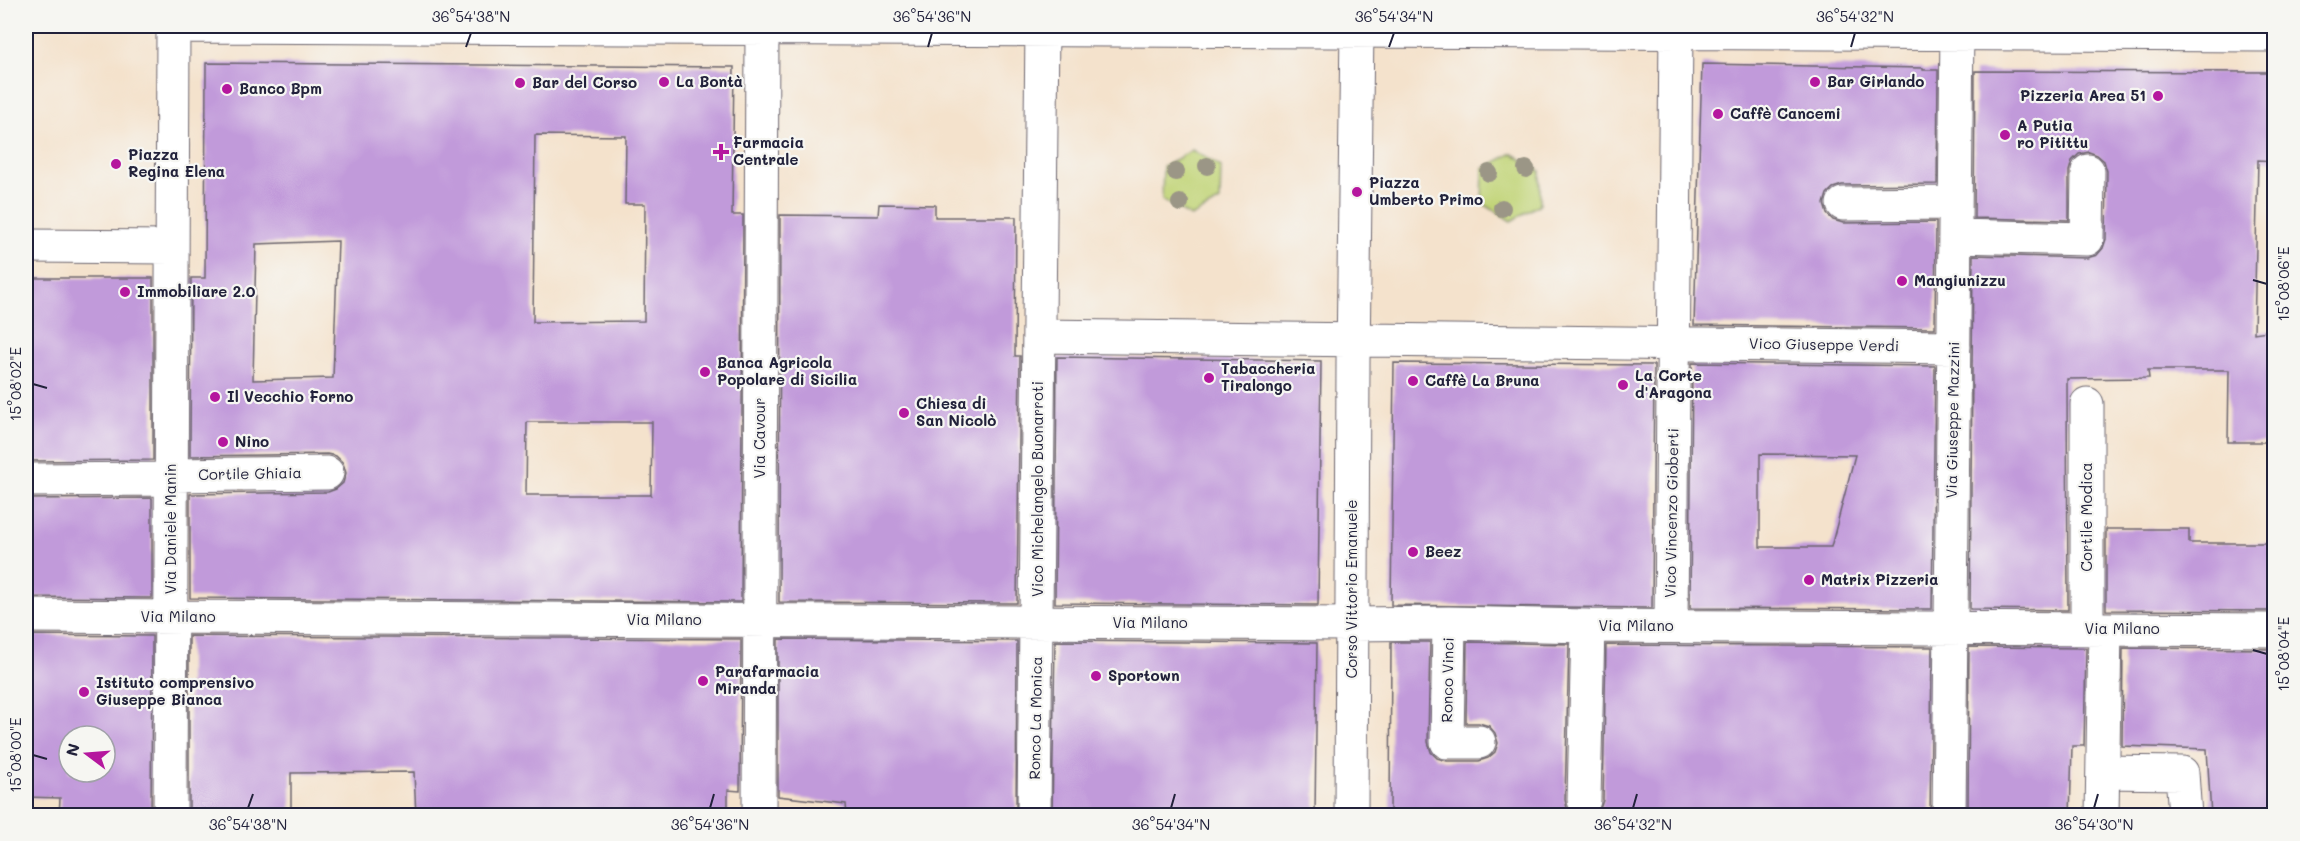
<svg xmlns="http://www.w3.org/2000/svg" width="2300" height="841" viewBox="0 0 2300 841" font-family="Mali,sans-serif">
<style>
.green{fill:#c1d477;stroke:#727b59;stroke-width:1.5}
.building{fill:#c19ada;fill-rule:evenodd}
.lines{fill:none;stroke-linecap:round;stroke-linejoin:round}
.minor-casing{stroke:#6c656e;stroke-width:35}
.minor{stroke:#fff;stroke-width:33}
.tree{fill:#9b9686}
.ticks{fill:none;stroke:#22223b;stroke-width:2}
.poi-dot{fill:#b5179e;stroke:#f6f6f2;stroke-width:2}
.labels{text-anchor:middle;stroke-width:4.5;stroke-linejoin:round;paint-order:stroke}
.poi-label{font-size:15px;font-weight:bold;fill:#22223b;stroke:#f6f6f2;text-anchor:start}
.street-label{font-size:15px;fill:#22223b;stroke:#f6f6f2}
.neatline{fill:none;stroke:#22223b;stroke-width:2}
.ticks-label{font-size:15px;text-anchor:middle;fill:#22223b}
</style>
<rect width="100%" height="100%" fill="#f6f6f2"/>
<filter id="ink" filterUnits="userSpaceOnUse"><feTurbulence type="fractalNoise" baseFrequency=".0167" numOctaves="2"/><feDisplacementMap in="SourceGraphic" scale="12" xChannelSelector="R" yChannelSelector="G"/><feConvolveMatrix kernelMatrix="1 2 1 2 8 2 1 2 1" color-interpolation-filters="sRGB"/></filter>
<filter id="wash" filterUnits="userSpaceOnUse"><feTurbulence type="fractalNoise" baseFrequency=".008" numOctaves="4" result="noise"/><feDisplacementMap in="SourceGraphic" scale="24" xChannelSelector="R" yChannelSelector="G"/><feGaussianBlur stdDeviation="1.35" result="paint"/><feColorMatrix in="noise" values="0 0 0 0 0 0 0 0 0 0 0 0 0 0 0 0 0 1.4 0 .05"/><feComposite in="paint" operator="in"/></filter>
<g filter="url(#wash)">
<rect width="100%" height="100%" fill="#f4e2cc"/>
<path class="green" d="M1192,150l29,17 -1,34 -29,16 -29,-17 1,-33z
M1512,153l28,18v33l-29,17 -29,-18 1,-34z"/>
<g id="blocks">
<path class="building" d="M206,63l528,4 -2,148h11l-2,387 -551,-4v-104l138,-2 8,-3 7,-6 3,-10 -3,-10 -7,-7 -9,-2 -137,2 1,-178h14zM535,135l91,1 -1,68h20l-1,117 -111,1zM338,241l-5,137 -80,2 3,-136zM527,422h125l-1,73h-125z
M1702,64l221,4v2h15l-1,114 -95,1 -9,3 -6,6 -3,10 3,10 6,6 10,3 93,-1 -1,106 -241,-3z
M1975,71l299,1v89l-16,-1 -4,173 20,-3v112h-46l1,-72h-81l1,8 -82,1 1,231 -98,-1 3,-354 114,3 10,-3 6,-7 3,-9 1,-68 -3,-10 -7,-6 -8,-3 -10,2 -7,7 -3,10v49l-95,-2z
M879,204l56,1v12h81l-1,139h5l-3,247 -238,-1 1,-387 98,1z
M26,278h127v182l-127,1z
M1057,357l264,4 -3,244 -263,-2z
M1394,363l260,2 -2,243 -261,-3z
M1692,363l243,3 -3,243 -242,-1zM1760,454l95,1 -24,92h-71z
M152,498v100l-126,-1v-98z
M2106,529h83v14h85v68l-168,-1z
M26,635l126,1 -1,180h-92l1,-18 -34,-1zM69,736h36v36h-36z
M189,636l552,3 -1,152 -12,-1v26h-312l-2,-44 -123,1v43h-102z
M778,639l239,2 -1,175h-169l-1,-12 -68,-8z
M1055,641l262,2 -2,173h-102l-109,-5v5h-52z
M1391,642h39l-2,100 3,10 6,6 10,3h32l9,-3 7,-6 3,-9 -3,-10 -6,-7 -10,-3h-13l1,-81 102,2 -4,156 2,8 7,8h-184z
M1606,645l326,2 -2,169h-336l6,-7 3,-9z
M1969,647l117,1 -2,98h-12l-2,70h-102z
M2123,648l151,1v167h-63l-4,-67 -85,-3z"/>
</g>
</g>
<g filter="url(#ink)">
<use href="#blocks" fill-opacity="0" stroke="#6c656e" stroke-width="1.5"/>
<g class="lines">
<g class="minor-casing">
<path id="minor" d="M176,26l2098,9
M1843,204l112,-1
M1955,236l132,3 1,-68
M26,246l146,1
M1040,336l914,11
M2087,404v225
M172,475l155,-2
M26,480l145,-1
M26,616l1326,8 97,-1 139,3 686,4
M1449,623l-2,119h32
M1671,626l5,-600
M2103,772l79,1 3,43
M1584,800l4,-174
M1034,814l8,-788
M170,816l3,-790
M759,816l3,-790
M1351,816l2,-454 4,-336
M1949,816l8,-790
M2102,816l3,-187"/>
</g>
<use href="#minor" class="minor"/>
</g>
<g class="tree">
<circle cx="1207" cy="166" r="9"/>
<circle cx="1526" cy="169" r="9"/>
<circle cx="1176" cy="172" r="9"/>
<circle cx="1489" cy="173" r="9"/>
<circle cx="1180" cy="203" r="9"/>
<circle cx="1502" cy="208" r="9"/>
</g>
</g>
<path class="ticks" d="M466,47l5,-14M928,47l4,-14M1389,47l5,-14M1851,47l4,-14M2253,280l14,4M33,384l14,4M2253,650l14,4M33,755l14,4M248,808l5,-14M710,808l4,-14M1171,808l4,-14M1633,808l4,-14M2094,808l4,-14"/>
<g class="poi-dot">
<circle cx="664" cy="82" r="6"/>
<circle cx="1815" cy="82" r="6"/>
<circle cx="520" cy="83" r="6"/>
<circle cx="227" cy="89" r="6"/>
<circle cx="2158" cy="96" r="6"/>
<circle cx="1718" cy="114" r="6"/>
<circle cx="2005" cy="135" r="6"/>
<path d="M718 143h6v6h6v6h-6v6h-6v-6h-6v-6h6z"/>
<circle cx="116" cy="164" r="6"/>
<circle cx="1357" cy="192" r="6"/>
<circle cx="1902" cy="281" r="6"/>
<circle cx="125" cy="292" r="6"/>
<circle cx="705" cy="372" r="6"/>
<circle cx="1209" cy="378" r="6"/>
<circle cx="1413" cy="381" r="6"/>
<circle cx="1623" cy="385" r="6"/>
<circle cx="215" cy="397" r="6"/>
<circle cx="904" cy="413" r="6"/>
<circle cx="223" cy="442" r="6"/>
<circle cx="1413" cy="552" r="6"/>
<circle cx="1809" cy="580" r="6"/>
<circle cx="1096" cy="676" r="6"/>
<circle cx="703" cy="681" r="6"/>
<circle cx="84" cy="692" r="6"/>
</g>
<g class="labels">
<g class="poi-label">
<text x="676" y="87">La Bontà</text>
<text x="1827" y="87">Bar Girlando</text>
<text x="532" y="88">Bar del Corso</text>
<text x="239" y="94">Banco Bpm</text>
<text x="2146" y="101" text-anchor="end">Pizzeria Area 51</text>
<text x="1730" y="119">Caffè Cancemi</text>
<text x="2017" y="131">A Putia<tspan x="2017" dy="17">ro Pitittu</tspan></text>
<text x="733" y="148">Farmacia<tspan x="733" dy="17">Centrale</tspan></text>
<text x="128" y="160">Piazza<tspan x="128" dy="17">Regina Elena</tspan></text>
<text x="1369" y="188">Piazza<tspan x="1369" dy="17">Umberto Primo</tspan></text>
<text x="1914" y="286">Mangiunizzu</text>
<text x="137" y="297">Immobiliare 2.0</text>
<text x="717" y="368">Banca Agricola<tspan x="717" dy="17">Popolare di Sicilia</tspan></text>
<text x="1221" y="374">Tabaccheria<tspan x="1221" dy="17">Tiralongo</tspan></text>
<text x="1635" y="381">La Corte<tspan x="1635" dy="17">d'Aragona</tspan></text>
<text x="1425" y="386">Caffè La Bruna</text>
<text x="227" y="402">Il Vecchio Forno</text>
<text x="916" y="409">Chiesa di<tspan x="916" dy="17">San Nicolò</tspan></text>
<text x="235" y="447">Nino</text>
<text x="1425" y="557">Beez</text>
<text x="1821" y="585">Matrix Pizzeria</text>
<text x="715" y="677">Parafarmacia<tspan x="715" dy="17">Miranda</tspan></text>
<text x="1108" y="681">Sportown</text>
<text x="96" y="688">Istituto comprensivo<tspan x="96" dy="17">Giuseppe Bianca</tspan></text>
</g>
<g class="street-label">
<text transform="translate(1824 345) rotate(1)" y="5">Vico Giuseppe Verdi</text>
<text transform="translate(1953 420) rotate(-89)" y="5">Via Giuseppe Mazzini</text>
<text transform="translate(760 438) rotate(-90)" y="5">Via Cavour</text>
<text transform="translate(250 474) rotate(-1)" y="5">Cortile Ghiaia</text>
<text transform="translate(1038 489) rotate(-90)" y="5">Vico Michelangelo Buonarroti</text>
<text transform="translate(1672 513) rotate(-89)" y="5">Vico Vincenzo Gioberti</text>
<text transform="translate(2087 517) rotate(-90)" y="5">Cortile Modica</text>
<text transform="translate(171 529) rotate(-90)" y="5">Via Daniele Manin</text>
<text transform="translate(1352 589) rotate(-90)" y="5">Corso Vittorio Emanuele</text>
<text x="178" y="622">Via Milano</text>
<text x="664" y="625">Via Milano</text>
<text x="1150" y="628">Via Milano</text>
<text x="1636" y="631">Via Milano</text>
<text x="2122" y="634">Via Milano</text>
<text transform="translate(1448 680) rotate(-89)" y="5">Ronco Vinci</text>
<text transform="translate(1036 718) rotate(-89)" y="5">Ronco La Monica</text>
</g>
</g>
<rect width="2300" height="841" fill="none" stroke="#f6f6f2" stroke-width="66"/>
<g transform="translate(87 754) rotate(286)"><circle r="28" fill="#f6f6f2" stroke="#a1a1a9" stroke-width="1.5"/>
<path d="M0-4.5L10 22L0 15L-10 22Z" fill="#b5179e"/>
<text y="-9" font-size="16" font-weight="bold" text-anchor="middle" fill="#22223b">N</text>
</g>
<rect x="33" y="33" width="2234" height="775" class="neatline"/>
<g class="ticks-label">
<text x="471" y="22">36°54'38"N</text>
<text x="932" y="22">36°54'36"N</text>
<text x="1394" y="22">36°54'34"N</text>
<text x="1855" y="22">36°54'32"N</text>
<text transform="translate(2284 284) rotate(-90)" y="5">15°08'06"E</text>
<text transform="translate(16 384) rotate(-90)" y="5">15°08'02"E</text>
<text transform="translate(2284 654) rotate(-90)" y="5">15°08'04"E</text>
<text transform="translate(16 755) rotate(-90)" y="5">15°08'00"E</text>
<text x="248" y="830">36°54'38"N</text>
<text x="710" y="830">36°54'36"N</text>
<text x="1171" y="830">36°54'34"N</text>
<text x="1633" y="830">36°54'32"N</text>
<text x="2094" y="830">36°54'30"N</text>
</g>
</svg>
